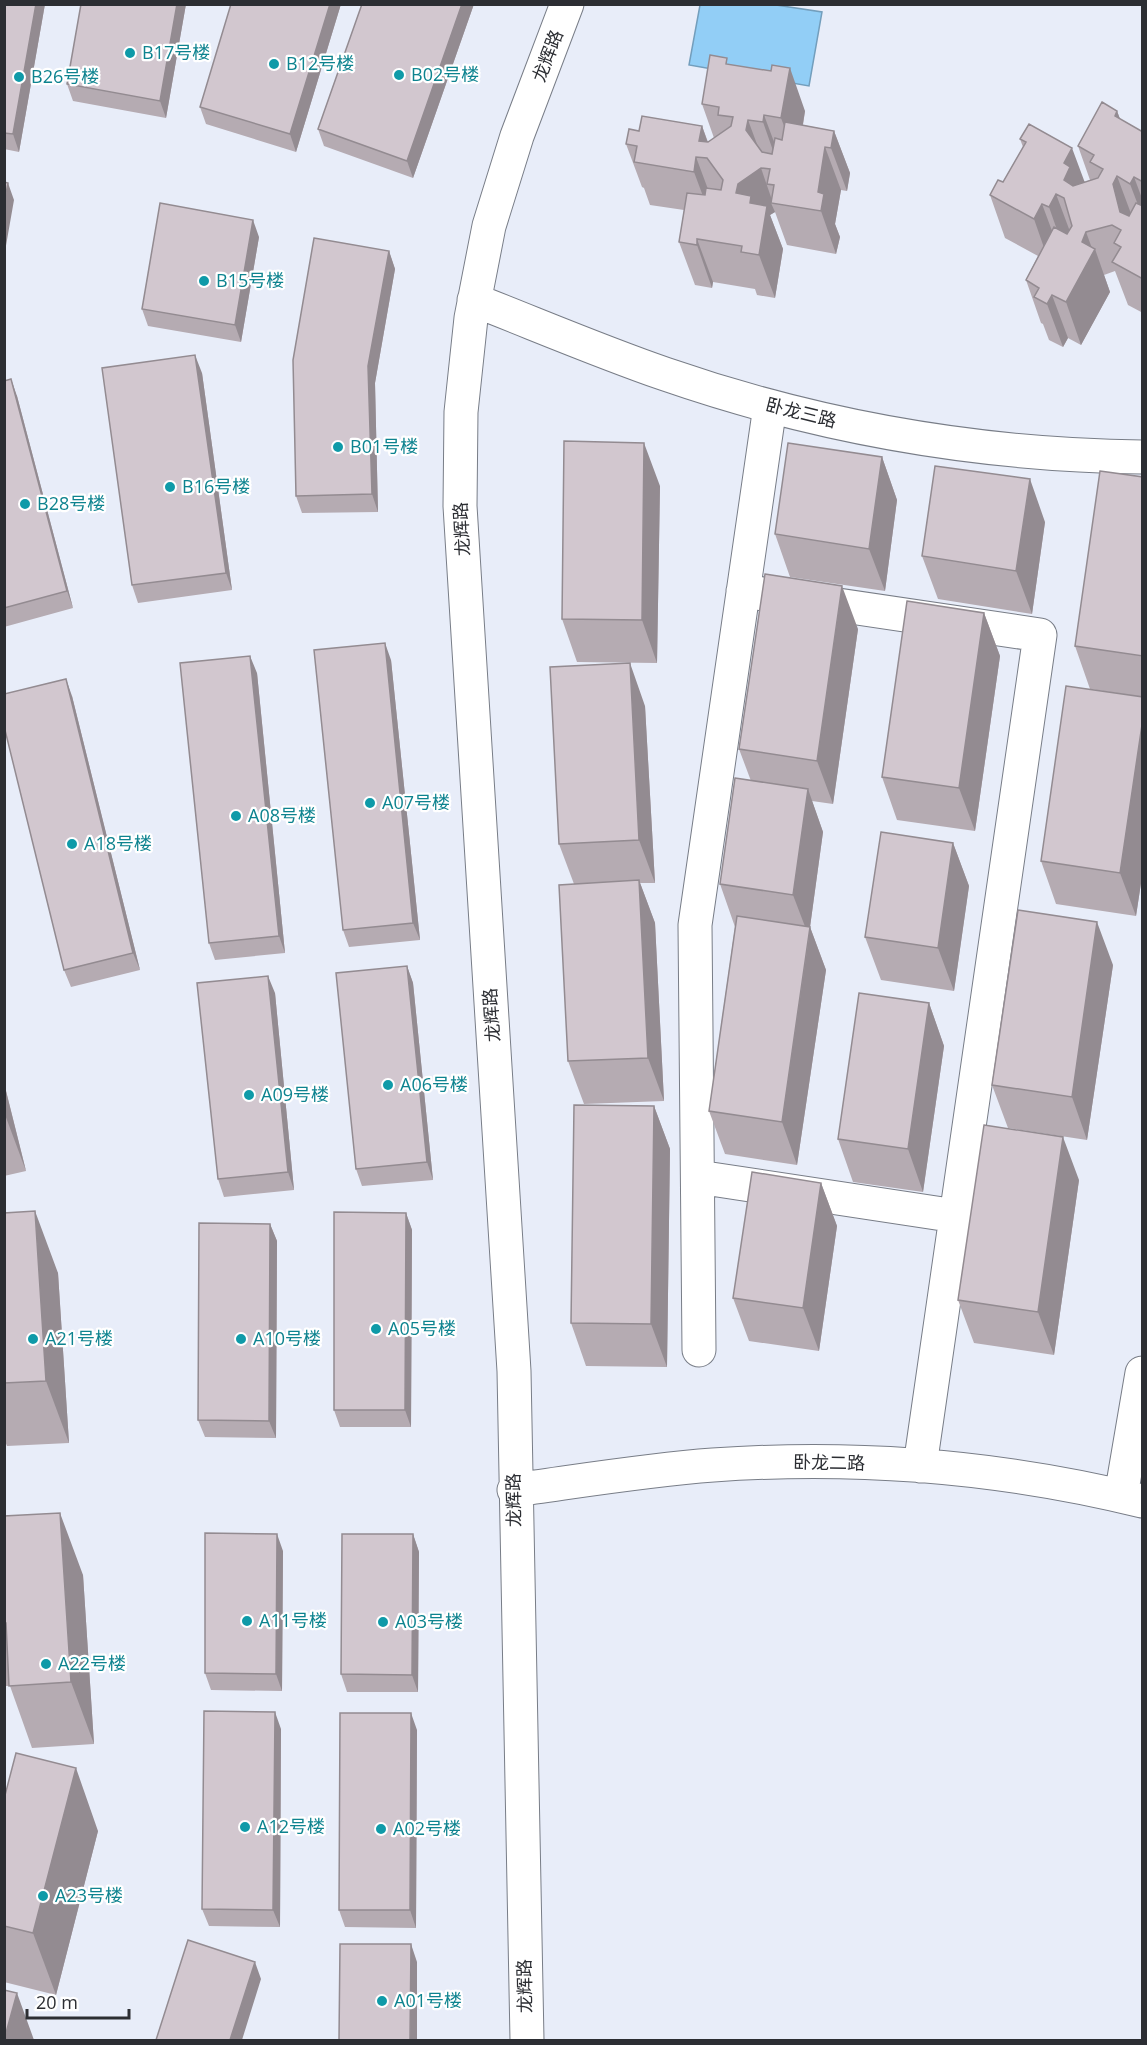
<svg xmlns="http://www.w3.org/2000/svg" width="1147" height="2045" viewBox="0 0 1147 2045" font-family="'Open Sans','Noto Sans SC',sans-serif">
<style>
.water{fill:#92cef6;stroke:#739ebc;stroke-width:1.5}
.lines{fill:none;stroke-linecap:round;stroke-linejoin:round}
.minor-casing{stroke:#787d87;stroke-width:35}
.minor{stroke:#fff;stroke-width:33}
.wall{fill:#b5abb2}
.shaded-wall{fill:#938b91}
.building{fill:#d2c7cf;stroke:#938b91;stroke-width:1.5}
.culture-dot{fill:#0f9aa8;stroke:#fff;stroke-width:2}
.labels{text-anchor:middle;stroke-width:4.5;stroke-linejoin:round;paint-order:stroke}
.culture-label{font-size:18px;fill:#0d838f;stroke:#fff;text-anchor:start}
.street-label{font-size:18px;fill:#2c2e33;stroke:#fff}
</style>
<rect width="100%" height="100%" fill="#e8edf9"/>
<path class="water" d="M700,5h76l46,7 -13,74 -120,-21z"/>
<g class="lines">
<g class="minor-casing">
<path id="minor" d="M474,300c64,25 127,52 191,74 153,53 316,81 477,83
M743,591l297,44 -120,831
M698,1177l258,39
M699,1350l-4,-425 75,-519
M514,1490c66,-9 132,-20 199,-25 143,-10 290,2 429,36
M1121,1496l21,-123
M527,2040l-13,-669 -54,-865 1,-94 10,-94 18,-92 28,-90 50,-132"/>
</g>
<use href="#minor" class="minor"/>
</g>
<path class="wall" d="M4,4h41l-26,148 -15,-3z
M186,4l-20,114 -93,-17 -6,-17z
M341,4l-45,148 -90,-28 -6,-17z
M362,4h112l-61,174 -89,-32 -6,-17z
M730,64l75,47 -2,14 31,6 16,42 -3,18 -6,-1 -6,34 5,13 -4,17 -49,-9 -12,-33 -5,3 13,34 -8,49 -18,-3 -2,-6 -42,-7 -1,6 -17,-3 -16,-43 5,-32 -34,-5 -6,-17 -2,-1 -16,-43 13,-13 63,-5 6,16 6,-4 -12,-34z
M1117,111l3,8 23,13v181l-15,-8 -13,-34 -11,4 6,17 -29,53 -13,-7 -5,9 -14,-7 -6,-16 -2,-1 -15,-43 12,-24 -33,-18 -15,-43 13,-13 20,-35 -3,-8 9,-15 56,58 5,-2 -12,-34z
M259,237l-18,105 -93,-16 -6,-17z
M389,251l6,18 -20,114 3,129 -76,1 -6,-17z
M202,373l30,217 -94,13 -6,-18z
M4,381l13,15 56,212 -69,19z
M882,457l15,43 -12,91 -95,-14 -15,-43z
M1143,477v220l-53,-8 -15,-43z
M660,486l-3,177 -80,-1 -15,-43z
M1045,522l-13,92 -94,-15 -16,-43z
M984,613l16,43 -25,175 -78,-11 -15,-43z
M858,629l-25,175 -21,-3 11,31 -13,95 16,43 -29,195 -72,-11 -16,-43 26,-184 -15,-43 31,-103 -12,-32z
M391,660l29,280 -71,7 -6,-17z
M257,673l28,280 -70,7 -6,-17z
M72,696l68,274 -69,17 -7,-17z
M1143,697v173l-7,46 -80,-12 -15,-43z
M645,706l10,177h-15l15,40 9,178 -80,3 -16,-43 6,-177 -15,-40z
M953,843l16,43 -15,105 -73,-11 -16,-43z
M1113,965l-26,175 -79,-12 -16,-43z
M407,966l6,17 20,197 -71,6 -6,-17z
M275,993l19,197 -70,7 -6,-18z
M929,1003l15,43 -21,146 -70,-10 -15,-43z
M4,1083l22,88 -22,5z
M654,1106l16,43 -3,218 -81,-1 -15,-43z
M1079,1180l-25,175 -80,-12 -16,-43z
M821,1183l16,43 -18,125 -70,-10 -16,-43z
M4,1213l54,60 11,170 -62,3 -3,-7z
M406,1213l6,17 -1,197h-71l-6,-17z
M270,1224l7,17 -1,197 -71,-1 -7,-17z
M4,1516l79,59 11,169 -62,4 -22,-62h-6z
M413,1534l6,18 -1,140h-71l-6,-18z
M283,1551l-1,140 -71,-1 -6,-17z
M281,1729l-1,198 -71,-1 -7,-17z
M417,1730l-1,198 -71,-1 -6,-17z
M4,1799l94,32 -42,164 -52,-13z"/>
<path class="shaded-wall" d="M36,4h9l-26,148 -6,-18z
M177,4h9l-20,114 -6,-17z
M330,4h11l-45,148 -6,-18z
M462,4h12l-61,174 -6,-17z
M790,68l15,43 -8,49 -16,-42z
M1117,111l16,43 -18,-38z
M764,115l16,43 -2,7 -15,-43z
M748,120l16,43 -3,5 12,35h-2l4,9 -5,3 13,34 -8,49 -39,-105z
M702,126l15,43 -18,-28z
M834,131l16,42 -3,18 -16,-43z
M825,147l16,43 -6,34 5,13 -4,17 -15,-43 -3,-19z
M1072,148l16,43 -5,10 -19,-21v-17z
M696,157l16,43 -2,15 -16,-43z
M1117,176l16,43 -13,-7 -7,-28z
M1134,177l9,24v17l-13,-34z
M8,183l6,17 -10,57v-53z
M1056,194l16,43 -8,13 -15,-43z
M1042,204l16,43 -9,15 -15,-43z
M253,220l6,17 -18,105 -6,-17z
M1086,232l7,19 2,-2 15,43 -29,53 -15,-43 16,-60z
M697,239l16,43 -1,6 -15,-43z
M389,251l6,18 -20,114 3,129 -6,-18 -4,-128z
M1052,295l16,43 -5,9 -16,-43z
M195,355l7,18 30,217 -6,-17z
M11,379l6,17 56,212 -6,-17z
M644,443l16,43 -3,177 -15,-43z
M882,457l15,43 -12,91 -16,-42z
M1030,479l15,43 -13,92 -16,-43z
M842,586l16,43 -25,175 -16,-43z
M984,613l16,43 -25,175 -16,-43z
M385,643l6,17 29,280 -7,-17z
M250,656l7,17 28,280 -6,-17z
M630,663l15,43 10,177 -16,-43z
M66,679l6,17 68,274 -7,-17z
M1143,718v152l-7,46 -16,-43z
M808,789l15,43 -13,95 16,43 -29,195 -15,-43 27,-185 -16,-42z
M953,843l16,43 -15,105 -16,-43z
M639,880l16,43 9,178 -16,-43z
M1097,922l16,43 -26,175 -15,-43z
M407,966l6,17 20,197 -6,-18z
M268,976l7,17 19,197 -6,-18z
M929,1003l15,43 -21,146 -15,-43z
M4,1083l22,88 -22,-59z
M654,1106l16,43 -3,218 -16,-43z
M1063,1137l16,43 -25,175 -16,-43z
M821,1183l16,43 -18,125 -16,-43z
M35,1211l23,62 11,170 -23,-62z
M406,1213l6,17 -1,197 -6,-17z
M270,1224l7,17 -1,197 -7,-17z
M60,1513l23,62 11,169 -23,-62z
M277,1534l6,17 -1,140 -6,-17z
M413,1534l6,18 -1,140 -6,-17z
M275,1712l6,17 -1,198 -7,-17z
M411,1713l6,17 -1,198 -6,-18z
M76,1768l22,63 -42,164 -23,-62z
M411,1944l6,18v78h-7z
M255,1962l6,17 -19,61h-12z
M17,1993l17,47h-30z"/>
<path class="building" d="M4,4h32l-23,130 -9,-1z
M81,4h96l-17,97 -93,-17z
M231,4h99l-40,130 -90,-27z
M362,4h100l-55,157 -89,-32z
M710,55l17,3 -1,6 45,7 1,-6 18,3 -9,50 -17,-3 -1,7 -15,-2 -2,10 16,22 10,2 3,-16 7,2 3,-18 49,9 -3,17 -6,-1 -7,45 6,2 -3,17 -50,-8 3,-18 -7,-1 3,-15 -9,-1 -23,16 -2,9 15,3 -1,7 17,3 -8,49 -18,-3 1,-6 -45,-7v6l-18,-3 8,-49 18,2 1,-7 15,2 2,-10 -16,-22 -11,-1 -2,15 -60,-10 3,-16 -11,-2 3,-15 10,2 3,-15 60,10 -3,15 9,1 23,-16 2,-9 -15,-2 1,-8 -17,-3z
M1102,102l15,9 -2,5 28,16v50l-9,-5 -4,7 -13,-8 -4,8 7,28 9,4 7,-13 7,3v73l-31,-17 9,-15 -7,-4 7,-13 -9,-5 -26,7 -4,10 13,7 -29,53 -14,-7 -5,9 -13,-7 5,-9 -13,-8 28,-53 13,7 5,-8 -8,-28 -8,-4 -7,13 -7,-3 -8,15 -44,-24 8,-15 5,2 23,-40 -6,-3 9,-15 43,24 -8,15 6,4 -6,13 9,6 25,-8 5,-9 -13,-7 4,-7 -16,-9z
M4,182l4,1 -4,21z
M160,203l93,17 -18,105 -93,-16z
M314,238l75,13 -21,115 4,128 -76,2 -3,-136z
M195,355l31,218 -94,12 -30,-217z
M11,379l56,212 -63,17v-227z
M564,441l80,2 -2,177 -80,-1z
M788,443l94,14 -13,92 -94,-15z
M935,466l95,13 -14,92 -94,-15z
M1100,471l43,6v179l-68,-10z
M765,574l77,12 -25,175 -78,-12z
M907,601l77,12 -25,175 -77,-11z
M385,643l28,280 -70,7 -29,-280z
M250,656l29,280 -70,7 -29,-280z
M630,663l9,177 -80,4 -9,-177z
M66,679l67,274 -69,17 -60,-244v-32z
M1066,686l77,11v21l-23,155 -79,-12z
M735,778l73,11 -15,106 -73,-11z
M881,832l72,11 -15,105 -73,-11z
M639,880l9,178 -80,3 -9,-176z
M1018,910l79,12 -25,175 -80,-12z
M737,916l73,11 -28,195 -73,-11z
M407,966l20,196 -71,7 -20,-196z
M268,976l20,196 -70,7 -21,-196z
M859,993l70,10 -21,146 -70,-10z
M574,1105l80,1 -3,218 -80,-1z
M984,1125l79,12 -25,175 -80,-12z
M752,1172l69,11 -18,125 -70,-10z
M35,1211l11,170 -42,2v-170z
M334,1212l72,1 -1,197h-71z
M199,1223l71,1 -1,197 -71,-1z
M60,1513l11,169 -62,4 -3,-63h-2v-107z
M205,1533l72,1 -1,140 -71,-1z
M342,1534h71l-1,141 -71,-1z
M204,1711l71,1 -2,198 -71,-1z
M340,1713h71l-1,197h-71z
M16,1753l60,15 -43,165 -29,-7v-127z
M188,1940l67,22 -25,78h-74z
M340,1944h71l-1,96h-71z
M4,1990l13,3 -13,47z"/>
<g class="culture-dot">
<circle cx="130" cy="53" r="6"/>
<circle cx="274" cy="64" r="6"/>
<circle cx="399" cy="75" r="6"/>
<circle cx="19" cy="77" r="6"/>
<circle cx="204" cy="281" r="6"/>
<circle cx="338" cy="447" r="6"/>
<circle cx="170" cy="487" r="6"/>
<circle cx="25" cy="504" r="6"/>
<circle cx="370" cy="803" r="6"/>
<circle cx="236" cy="816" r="6"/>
<circle cx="72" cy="844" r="6"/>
<circle cx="388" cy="1085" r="6"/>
<circle cx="249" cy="1095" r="6"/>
<circle cx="376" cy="1329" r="6"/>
<circle cx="33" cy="1339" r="6"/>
<circle cx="241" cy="1339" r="6"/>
<circle cx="247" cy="1621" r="6"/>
<circle cx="383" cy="1622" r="6"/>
<circle cx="46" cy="1664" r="6"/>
<circle cx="245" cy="1827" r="6"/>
<circle cx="381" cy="1829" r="6"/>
<circle cx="43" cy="1896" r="6"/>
<circle cx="382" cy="2001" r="6"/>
</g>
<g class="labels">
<g class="culture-label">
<text x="142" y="59">B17号楼</text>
<text x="286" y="70">B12号楼</text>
<text x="411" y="81">B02号楼</text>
<text x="31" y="83">B26号楼</text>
<text x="216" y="287">B15号楼</text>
<text x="350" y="453">B01号楼</text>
<text x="182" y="493">B16号楼</text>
<text x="37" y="510">B28号楼</text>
<text x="382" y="809">A07号楼</text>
<text x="248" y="822">A08号楼</text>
<text x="84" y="850">A18号楼</text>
<text x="400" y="1091">A06号楼</text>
<text x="261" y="1101">A09号楼</text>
<text x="388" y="1335">A05号楼</text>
<text x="45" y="1345">A21号楼</text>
<text x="253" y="1345">A10号楼</text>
<text x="259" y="1627">A11号楼</text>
<text x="395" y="1628">A03号楼</text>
<text x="58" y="1670">A22号楼</text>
<text x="257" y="1833">A12号楼</text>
<text x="393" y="1835">A02号楼</text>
<text x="55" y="1902">A23号楼</text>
<text x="394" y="2007">A01号楼</text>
</g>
<g class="street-label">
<text transform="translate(548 56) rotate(-69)" y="6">龙辉路</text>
<text transform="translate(801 413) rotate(14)" y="6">卧龙三路</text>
<text transform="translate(462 529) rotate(-93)" y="6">龙辉路</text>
<text transform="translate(492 1015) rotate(-94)" y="6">龙辉路</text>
<text transform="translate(829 1463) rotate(1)" y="6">卧龙二路</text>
<text transform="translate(514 1500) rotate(-91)" y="6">龙辉路</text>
<text transform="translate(525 1986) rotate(-91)" y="6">龙辉路</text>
</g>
</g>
<rect width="1147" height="2045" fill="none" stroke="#2c2e33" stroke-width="12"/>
<path d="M27 2009v9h102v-9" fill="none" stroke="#2c2e33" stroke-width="3"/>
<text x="36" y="2009" font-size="18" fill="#2c2e33" stroke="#ffffff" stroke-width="4.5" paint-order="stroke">20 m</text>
</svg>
